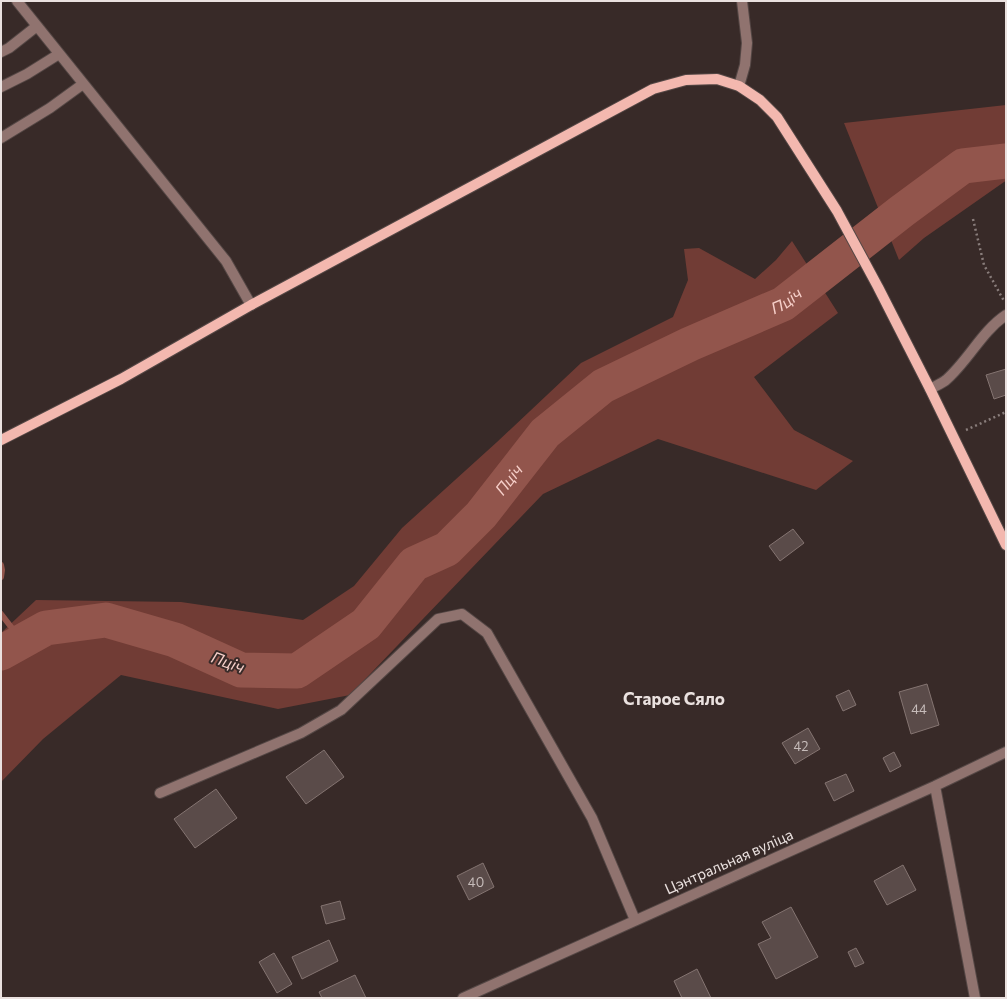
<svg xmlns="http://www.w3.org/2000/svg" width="1007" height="999" viewBox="0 0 1007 999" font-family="Commissioner,sans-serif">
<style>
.green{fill:#713c35}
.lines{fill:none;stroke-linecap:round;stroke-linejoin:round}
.stream{stroke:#92554c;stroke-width:6}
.river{stroke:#92554c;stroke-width:35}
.building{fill:#5a4b49;stroke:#847471}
.minor-casing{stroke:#544745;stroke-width:12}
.major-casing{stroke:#544745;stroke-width:12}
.path{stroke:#897d7b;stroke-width:2.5;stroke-dasharray:2 3;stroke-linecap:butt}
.minor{stroke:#90736f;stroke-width:10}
.major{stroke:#f3b8af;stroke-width:10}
.labels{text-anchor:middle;stroke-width:4;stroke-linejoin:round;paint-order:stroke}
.number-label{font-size:13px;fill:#c6bcba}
.street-label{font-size:15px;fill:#eae1df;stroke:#382a28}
.water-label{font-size:16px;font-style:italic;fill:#f7d0ca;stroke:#382a28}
.quarter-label{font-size:17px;font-weight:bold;fill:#eae1df;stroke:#382a28}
</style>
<rect width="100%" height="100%" fill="#382a28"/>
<path class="green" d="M1006,105v76l-2,1 -80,56 -25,22 -55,-137z
M792,241l46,72 -84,64 40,53 59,31 -37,29 -158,-51 -115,55 -193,201 -72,14 -157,-34 -78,64 -42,43v-149l35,-33 145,2 122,18 51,-34 48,-58 95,-86 84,-79 92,-46 15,-37 -4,-31 15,-1 56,31 21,-19z"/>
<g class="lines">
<path class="stream" d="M1,565l1,5 -1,7
M1,614l21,27"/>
<path class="river" id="s1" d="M1,653l45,-25 60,-8 69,20 66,30 56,1 69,-47 48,-60 33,-15 34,-34 64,-82 58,-47 87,-42 93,-40 119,-93 61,-45 43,-5"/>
</g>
<path class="building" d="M1006,369v26l-12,4 -8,-24z
M793,529l11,14 -24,18 -11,-15z
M927,684l12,41 -28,9 -12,-42z
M849,690l7,15 -13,6 -7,-15z
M808,728l12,21 -25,15 -13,-21z
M324,750l20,27 -38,27 -20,-27z
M894,752l7,14 -11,6 -7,-14z
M846,774l8,17 -20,10 -9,-18z
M216,789l21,29 -42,30 -21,-29z
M483,863l11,24 -25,13 -12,-24z
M903,865l13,25 -29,15 -13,-24z
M340,901l5,18 -19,5 -5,-18z
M791,907l27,50 -42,22 -18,-35 13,-6 -9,-16z
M329,940l9,21 -36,18 -10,-22z
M856,948l8,15 -9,4 -7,-15z
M274,953l18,31 -15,9 -18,-31z
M697,969l14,29h-29l-8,-17z
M355,975l11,23h-44l-3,-6z"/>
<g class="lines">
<g class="minor-casing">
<path id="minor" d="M17,1l209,260 25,44
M1,52l8,-4 28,-22
M739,86l6,-21 2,-22 -5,-42
M1,87l26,-13 32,-20
M1,138l49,-30 33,-24
M930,389c5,-3 11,-5 16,-9 22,-19 36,-49 60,-65
M935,786l40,212
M160,793l141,-60 40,-23 97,-91 24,-5 25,19 105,185 43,102
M463,998l472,-212 71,-34"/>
</g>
<g class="major-casing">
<path id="major" d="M1,440l120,-61 130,-74 402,-216 33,-9 31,-1 22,7 21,14 17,17 60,94 41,76 52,102 76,156"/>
</g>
<path class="path" d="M973,219l11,46 20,36
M966,430l40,-18"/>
<use href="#minor" class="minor"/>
<use href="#major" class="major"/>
</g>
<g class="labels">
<g class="number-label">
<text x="919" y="714">44</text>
<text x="801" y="751">42</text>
<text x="476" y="887">40</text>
</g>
<g class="street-label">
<text transform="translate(729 862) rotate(-24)" y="5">Цэнтральная вуліца</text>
</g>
<g class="water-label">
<text dy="6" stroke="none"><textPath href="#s1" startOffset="938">Пціч</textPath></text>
<text dy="6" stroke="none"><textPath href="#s1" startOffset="602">Пціч</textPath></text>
<text transform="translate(228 662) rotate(20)" y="6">Пціч</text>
</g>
<g class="quarter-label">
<text x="674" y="705">Старое Сяло</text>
</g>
</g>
<rect width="1007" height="999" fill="none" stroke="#eae1df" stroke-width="4"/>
</svg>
